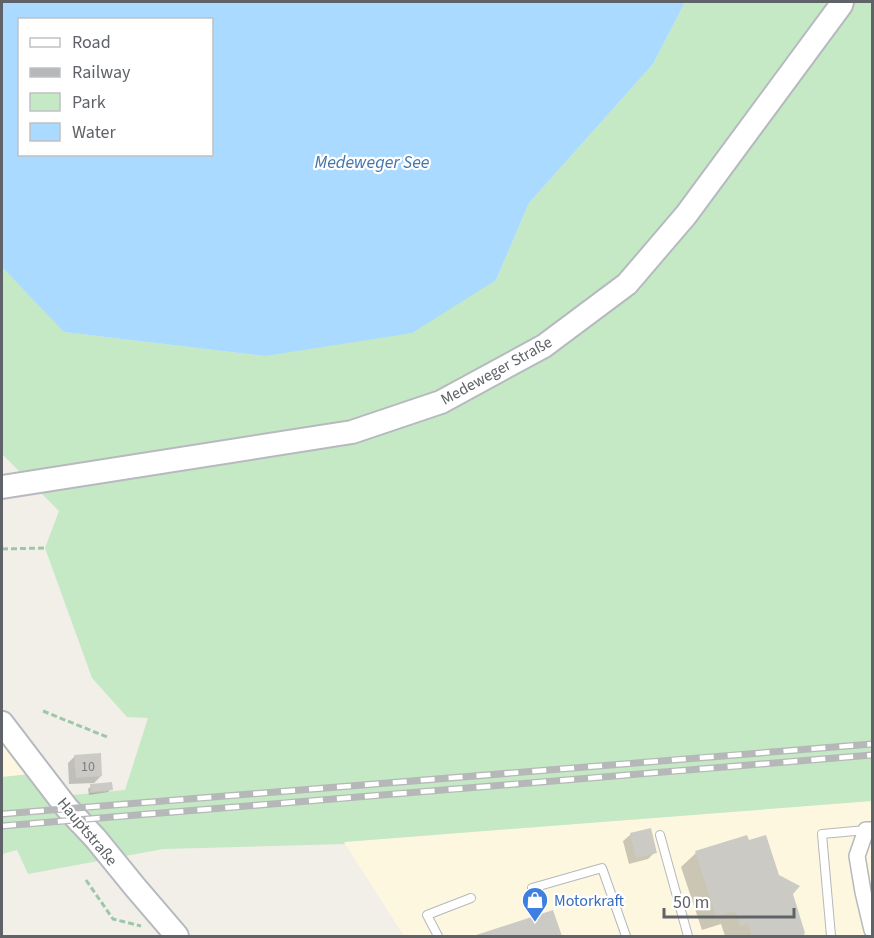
<svg xmlns="http://www.w3.org/2000/svg" width="874" height="938" viewBox="0 0 874 938" font-family="'Source Sans 3',sans-serif">
<style>
.commercial{fill:#fef7e0}
.green{fill:#c5e8c5}
.water{fill:#aadaff;fill-rule:evenodd}
.shadow{fill:#0003}
.building{fill:#cccac5}
.lines{fill:none;stroke-linecap:round;stroke-linejoin:round}
.lane-casing{stroke:#b5b8bc;stroke-width:10}
.street-casing{stroke:#b5b8bc;stroke-width:18}
.secondary-casing{stroke:#b6babf;stroke-width:26}
.path{stroke:#9cc7a9;stroke-width:3;stroke-dasharray:6 3;stroke-linecap:butt}
.lane{stroke:#fff;stroke-width:8}
.street{stroke:#fff;stroke-width:15}
.secondary{stroke:#fff;stroke-width:22}
.rail-casing{stroke:#b6b7b8;stroke-width:7}
.rail{stroke:#fff;stroke-width:4.5;stroke-dasharray:14;stroke-linecap:butt}
.labels{text-anchor:middle;stroke-width:4.5;stroke-linejoin:round;paint-order:stroke}
.number-label{font-size:14px;fill:#7a7d7f}
.street-label{font-size:16px;fill:#5f6368;stroke:#fff}
.shop-label{font-size:16px;fill:#366cbe;stroke:#fff;text-anchor:start}
.water-label{font-size:18px;font-style:italic;fill:#4174aa;stroke:#fff}
</style>
<rect width="100%" height="100%" fill="#f1efe8"/>
<path class="commercial" d="M2,723l37,50 -37,4z
M872,801v135h-468l-60,-94z"/>
<path class="green" d="M683,2h189v799l-528,41 1,2 -182,5 -135,25 -11,-24 -15,4v-77l37,-4 33,22 53,-5 23,-72 -21,-1 -35,-39 -47,-130 14,-37 -57,-57v-187l63,65 200,24 231,-76 33,-77 124,-139 31,-60z"/>
<path class="water" d="M2,2h681l1,2 -31,60 -124,139 -33,77 -84,53 -147,23 -201,-24 -62,-65zM20,20h192v134h-192z"/>
<path class="shadow" d="M75,756l26,20 -7,7 -25,1 -1,-21z
M91,786l20,3 -3,3 -19,3 -1,-6z
M650,830l5,22 -7,7 -19,5 -6,-23 7,-6z
M696,853l82,23 13,17 12,39 -2,4h-76l-4,-12 -19,6 -21,-63z
M552,912l9,24h-85z"/>
<path class="building" d="M101,753l1,23 -26,2 -2,-23z
M112,782l1,8 -22,2 -1,-8z
M651,828l6,25 -21,5 -6,-25z
M747,835l2,5 17,-5 13,40 21,11 -7,8 12,39 -2,3h-51l-4,-12 -8,2 -5,-15 -19,6 -21,-66z
M553,910l9,26h-89z"/>
<g class="lines">
<g class="lane-casing">
<path id="lane" d="M660,835l28,101
M532,888l70,-20 24,68
M438,936l-11,-21 44,-17
M831,936l-9,-102 44,-4"/>
</g>
<g class="street-casing">
<path id="street" d="M872,830h-6l-9,26 6,36 9,38"/>
</g>
<g class="secondary-casing">
<path id="secondary" d="M2,487l350,-55 89,-30 103,-56 83,-62 59,-69 155,-210 1,-3
M2,723l65,85 29,31 39,48 42,49"/>
</g>
<path class="path" d="M2,549l43,-1
M43,711l64,26
M86,880l27,39 28,7"/>
<use href="#lane" class="lane"/>
<use href="#street" class="street"/>
<use href="#secondary" class="secondary"/>
<g class="rail-casing">
<path id="rail" d="M2,814l870,-70
M2,826l870,-71"/>
</g>
<use href="#rail" class="rail"/>
</g>
<defs>
<g id="shop-pin" transform="scale(1.35)"><path d="M0 17L-7.5 6A9.5 9.5 0 1 1 7.5 6Z" fill="#3f7fe0" stroke="#fff"/><path d="M-5-2.5h2.3a2.7 3.5 0 0 1 5.4 0H5L5.5 6h-11ZM-1.5-2.5h3a1.5 2.3 0 0 0-3 0Z" fill="#fff"/></g>
</defs>
<g fill-rule="evenodd">
<use href="#shop-pin" x="535" y="900"/>
</g>
<g class="labels">
<g class="number-label">
<text x="88" y="771">10</text>
</g>
<g class="street-label">
<text transform="translate(496 370) rotate(-29)" y="6">Medeweger Straße</text>
<text transform="translate(88 831) rotate(50)" y="6">Hauptstraße</text>
</g>
<g class="shop-label">
<text x="554" y="906">Motorkraft</text>
</g>
<g class="water-label">
<text x="372" y="168">Medeweger See</text>
</g>
</g>
<rect width="874" height="938" fill="none" stroke="#5f6368" stroke-width="6"/>
<rect x="18" y="18" width="195" height="138" fill="#ffffff" stroke="#bfc1c3" stroke-width="1.5"/>
<rect x="30" y="38" width="30" height="9" fill="#ffffff" stroke="#bfc1c3" stroke-width="1.5"/>
<text x="72" y="48" font-size="18" fill="#5f6368">Road</text>
<rect x="30" y="68" width="30" height="9" fill="#b6b7b8" stroke="#bfc1c3" stroke-width="1.5"/>
<text x="72" y="78" font-size="18" fill="#5f6368">Railway</text>
<rect x="30" y="93" width="30" height="18" fill="#c5e8c5" stroke="#bfc1c3" stroke-width="1.5"/>
<text x="72" y="108" font-size="18" fill="#5f6368">Park</text>
<rect x="30" y="123" width="30" height="18" fill="#aadaff" stroke="#bfc1c3" stroke-width="1.5"/>
<text x="72" y="138" font-size="18" fill="#5f6368">Water</text>
<path d="M664 908v9h130v-9" fill="none" stroke="#5f6368" stroke-width="3"/>
<text x="673" y="908" font-size="18" fill="#5f6368" stroke="#ffffff" stroke-width="4.5" paint-order="stroke">50 m</text>
</svg>
